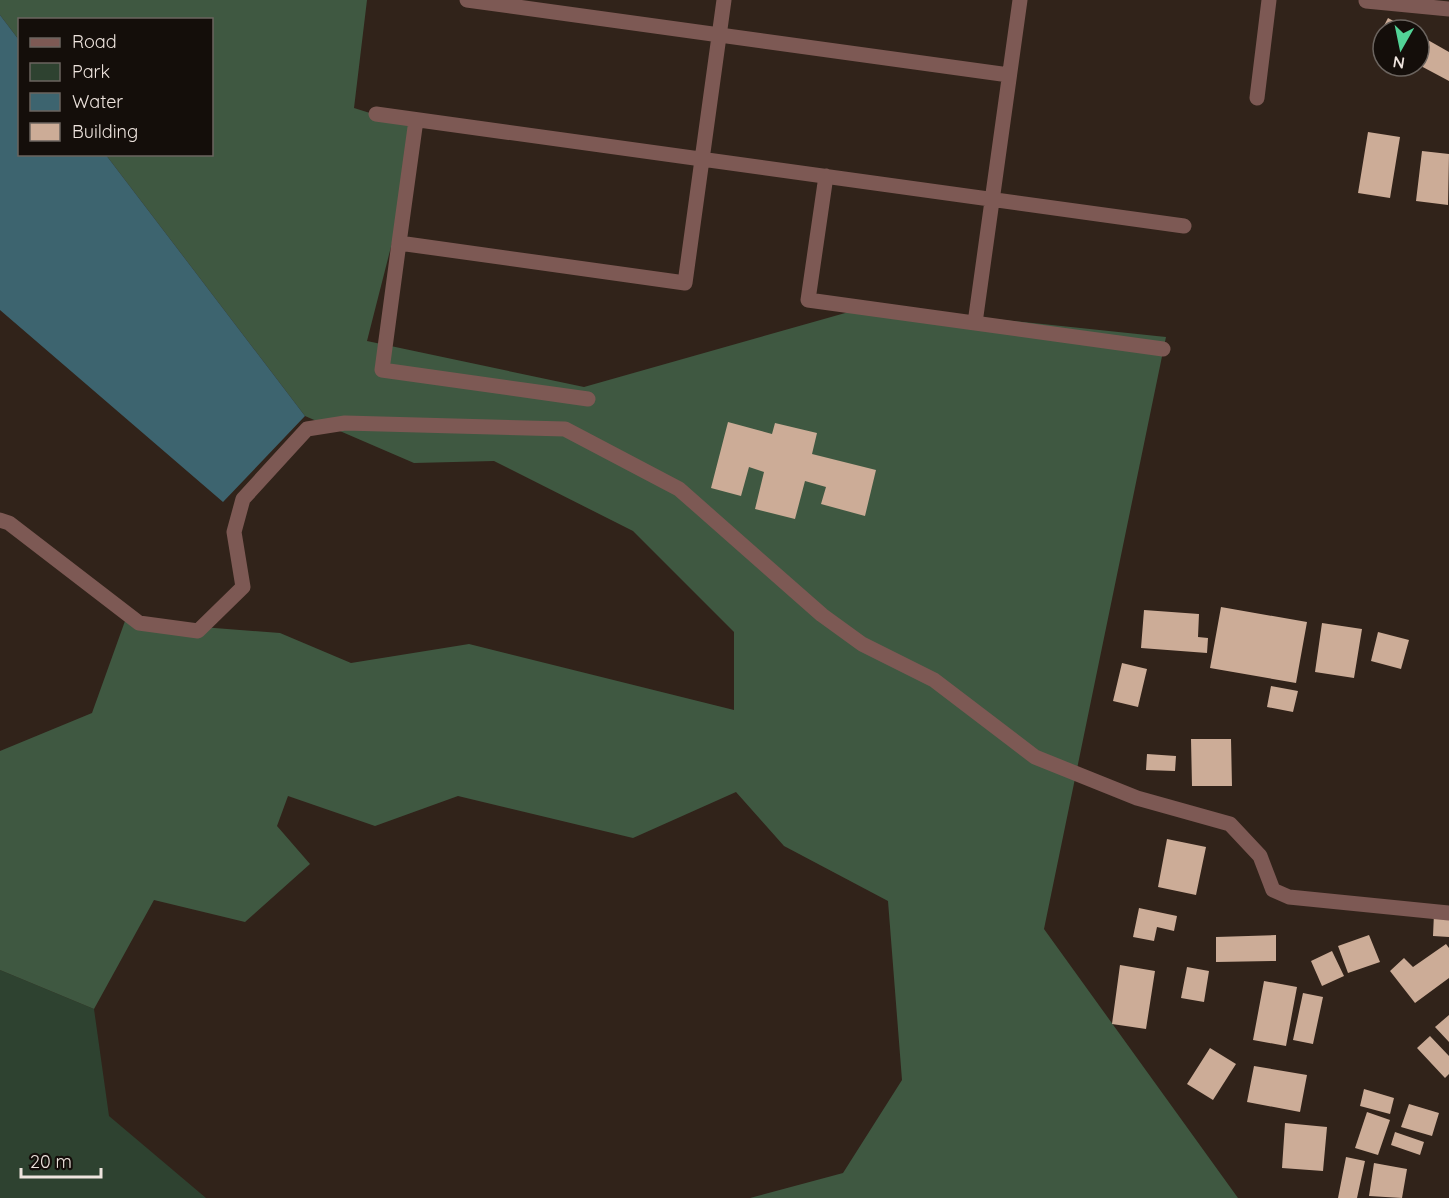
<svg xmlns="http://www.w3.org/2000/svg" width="1449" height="1198" viewBox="0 0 1449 1198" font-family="Quicksand,sans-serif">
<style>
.green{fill:#2e4230}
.forest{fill:#3f5841}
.water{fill:#3d646f}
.building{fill:#ccac97}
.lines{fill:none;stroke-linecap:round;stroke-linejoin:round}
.minor{stroke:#7d5954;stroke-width:15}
</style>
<rect width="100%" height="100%" fill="#31231a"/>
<path class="green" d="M0,970l94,39 15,107 97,82h-206z"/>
<path class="forest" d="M0,0h367l-13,108 67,21 -54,212 217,46 286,-81 296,31 -122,592 194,269h-488l93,-25 59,-93 -14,-179 -104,-55 -48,-54 -103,46 -175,-42 -83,30 -87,-30 -11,30 33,38 -65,58 -91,-22 -60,109 -94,-39v-219l92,-38 33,-92 155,12 71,30 118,-19 265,66v-78l-101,-101 -139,-70 -80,2 -109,-47 -199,-261 106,-1v-134h-192l-1,20 -19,-25z"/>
<path class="water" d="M0,15l19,25 1,114 86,1 199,261 -82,86 -223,-192z"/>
<path class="building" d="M1388,18l22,12h-27v15l-7,-4z
M1419,35l30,17v29l-30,-16z
M1368,132l32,5 -10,61 -32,-5z
M1422,151l27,3 -1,51 -32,-4z
M728,422l44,12 3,-11 42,10 -5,21 64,16 -11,46 -44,-12 5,-17 -21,-6 -10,38 -40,-10 9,-37 -15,-5 -8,29 -30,-8z
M1221,607l86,15 -11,61 -86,-15z
M1144,610l55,4 -1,23 10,1 -1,15 -66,-5z
M1322,623l40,6 -8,49 -39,-6z
M1378,632l31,8 -8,29 -30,-8z
M1122,663l25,6 -9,38 -25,-6z
M1271,686l27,5 -5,21 -26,-5z
M1191,739h40l1,47h-40z
M1147,754l29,2 -1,15 -29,-1z
M1167,839l39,8 -10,48 -38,-8z
M1139,908l38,8 -3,15 -17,-4 -3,14 -21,-4z
M1434,913h15v24l-16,-1z
M1276,935v26l-60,1v-25z
M1369,935l11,27 -32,11 -10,-27z
M1446,944l3,4v30l-34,25 -25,-32 14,-13 9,9z
M1332,951l12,25 -22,10 -11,-25z
M1120,965l35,6 -9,58 -34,-5z
M1187,967l22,4 -5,31 -23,-4z
M1264,981l33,6 -11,59 -33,-6z
M1303,993l20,4 -10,47 -20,-4z
M1449,1015v27l-14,-15z
M1430,1036l19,20v18l-4,4 -28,-30z
M1210,1048l26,16 -23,36 -26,-16z
M1254,1066l53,9 -7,37 -53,-10z
M1364,1089l30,9 -4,16 -30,-8z
M1409,1104l30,9 -7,23 -31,-9z
M1367,1112l23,8 -12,35 -23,-7z
M1285,1123l42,4 -4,44 -41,-3z
M1395,1132l29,10 -4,13 -29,-10z
M1346,1157l19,4 -8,37h-19z
M1374,1163l33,6 -5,29 -33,-2z"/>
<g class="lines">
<path class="minor" d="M467,0l542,75
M1366,1l83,8
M1257,98l12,-98
M376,114l808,112
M416,120l-17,123 286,40 39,-283
M826,176l-18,124 355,49
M399,243l-17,127 206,29
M975,323l45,-323
M0,520l9,3 130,100 59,8 45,-44 -9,-55 9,-33 64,-70 38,-6 220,6 114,60 143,126 40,29 72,36 101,77 102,41 93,26 30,32 13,34 16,7 160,16"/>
</g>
<rect x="18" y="18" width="195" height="138" fill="#140e0a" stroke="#6b645f" stroke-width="1.5"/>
<rect x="30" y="38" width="30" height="9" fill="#7d5954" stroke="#6b645f" stroke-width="1.5"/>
<text x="72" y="48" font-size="18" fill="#eee4de">Road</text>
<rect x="30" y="63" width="30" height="18" fill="#2e4230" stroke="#6b645f" stroke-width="1.5"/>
<text x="72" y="78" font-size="18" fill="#eee4de">Park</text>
<rect x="30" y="93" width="30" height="18" fill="#3d646f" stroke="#6b645f" stroke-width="1.5"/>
<text x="72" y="108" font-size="18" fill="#eee4de">Water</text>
<rect x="30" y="123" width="30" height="18" fill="#ccac97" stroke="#6b645f" stroke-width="1.5"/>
<text x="72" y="138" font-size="18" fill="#eee4de">Building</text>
<g transform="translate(1401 48) rotate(189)"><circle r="28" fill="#140e0a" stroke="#6b645f" stroke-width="1.5"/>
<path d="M0-4.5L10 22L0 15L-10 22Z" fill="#52d397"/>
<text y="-9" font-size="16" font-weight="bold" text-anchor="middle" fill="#eee4de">N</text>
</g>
<path d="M21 1168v9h80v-9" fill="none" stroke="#eee4de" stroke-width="3"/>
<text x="30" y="1168" font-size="18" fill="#eee4de" stroke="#140e0a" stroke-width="4.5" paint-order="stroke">20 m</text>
</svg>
